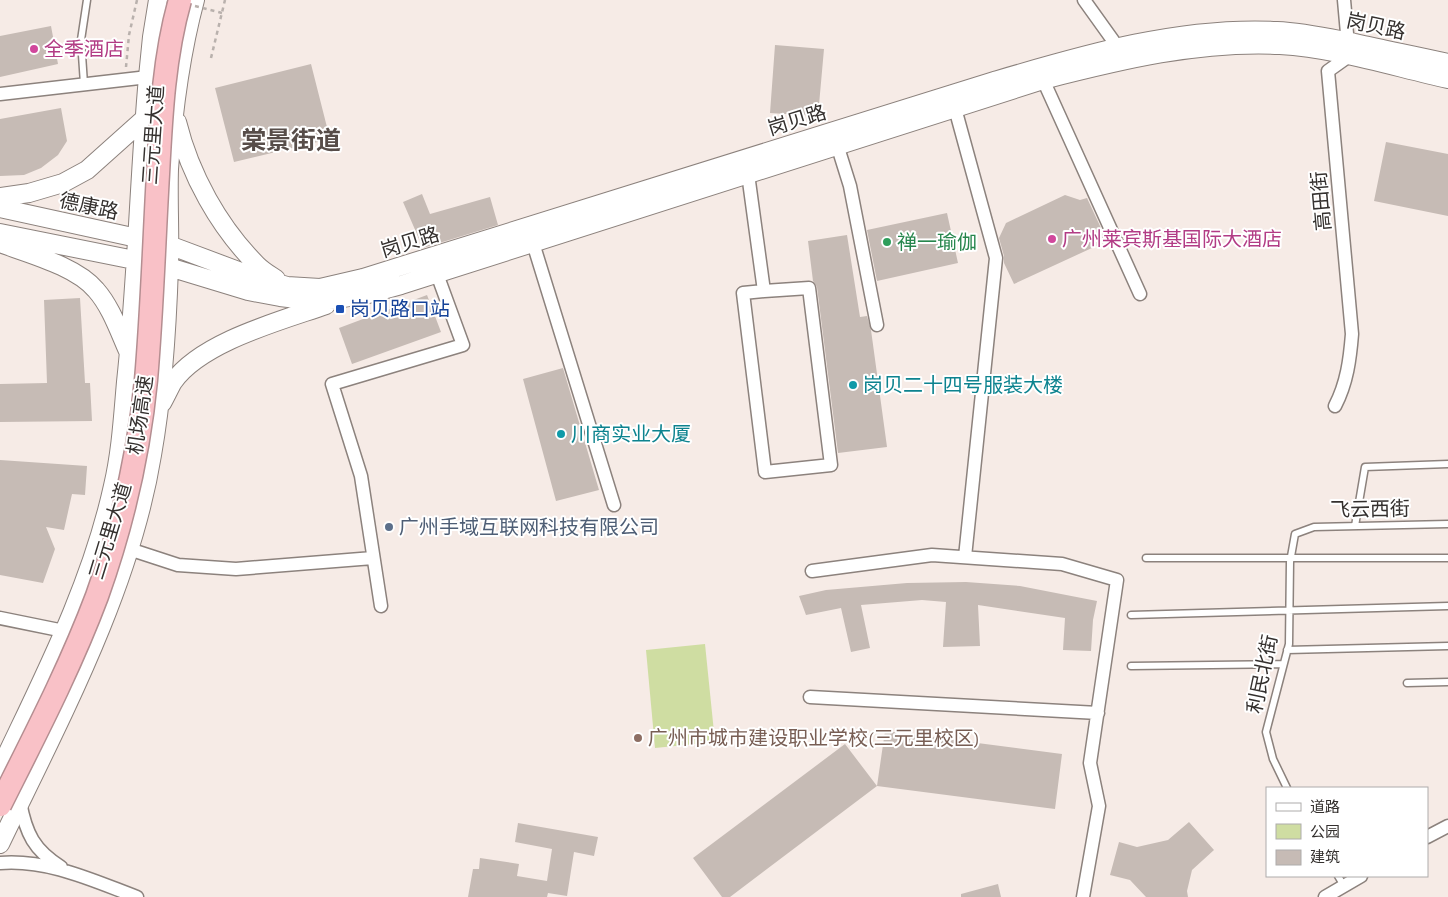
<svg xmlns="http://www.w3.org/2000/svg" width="1448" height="897" viewBox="0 0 1448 897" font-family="'Alegreya Sans','Noto Sans SC',sans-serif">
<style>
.green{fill:#cfdda2}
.building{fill:#c6bbb5}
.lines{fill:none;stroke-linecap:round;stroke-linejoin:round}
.service-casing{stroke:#8c827d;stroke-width:9}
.minor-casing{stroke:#8c827d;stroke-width:15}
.secondary-casing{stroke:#8c827d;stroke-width:20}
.path{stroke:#b9b1ad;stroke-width:2.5;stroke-dasharray:4 4;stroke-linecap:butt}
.service{stroke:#fff;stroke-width:6}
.minor{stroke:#fff;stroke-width:12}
.secondary{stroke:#fff;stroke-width:18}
.motorway-bridge-casing{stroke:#b48e91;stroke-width:25;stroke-linecap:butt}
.path-bridge{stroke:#b9b1ad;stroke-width:2.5;stroke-dasharray:4 4;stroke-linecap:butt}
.motorway-bridge{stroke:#f9c1c7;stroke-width:22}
.hotel-dot{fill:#d1479c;stroke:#fff;stroke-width:2}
.leisure-dot{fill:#2e9e5b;stroke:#fff;stroke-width:2}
.transit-dot{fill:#1a4fb4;stroke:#fff;stroke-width:2}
.culture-dot{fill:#0f9aa8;stroke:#fff;stroke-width:2}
.service-dot{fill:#5c6f8a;stroke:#fff;stroke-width:2}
.education-dot{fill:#8d6e63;stroke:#fff;stroke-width:2}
.labels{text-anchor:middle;stroke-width:4;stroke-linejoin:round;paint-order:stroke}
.street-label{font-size:20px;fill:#34302e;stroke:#fff}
.hotel-label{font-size:20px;fill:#b23c85;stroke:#fff;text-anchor:start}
.leisure-label{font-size:20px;fill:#27864d;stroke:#fff;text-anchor:start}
.transit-label{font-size:20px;fill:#164399;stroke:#fff;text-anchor:start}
.culture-label{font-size:20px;fill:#0d838f;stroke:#fff;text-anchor:start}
.service-label{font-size:20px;fill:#4e5e75;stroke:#fff;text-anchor:start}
.education-label{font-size:20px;fill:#785e54;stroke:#fff;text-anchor:start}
.district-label{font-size:25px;font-weight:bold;fill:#574d49;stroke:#fff}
</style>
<rect width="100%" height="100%" fill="#f6ebe6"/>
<path class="green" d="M705,644l10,98 -60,6 -9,-98z"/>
<path class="building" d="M51,26l7,38 -58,13v-41z
M775,45l49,4 -6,67 -48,-3z
M311,64l19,75 -96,23 -19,-74z
M61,108l6,33 -9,14 -17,13 -17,7 -24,1v-57z
M1386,142l62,12v62l-74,-15z
M422,194l8,20 60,-17 8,28 -75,23 -20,-46z
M1065,195l15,5 7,-2 20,43 -93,43 -10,-21v-7l-5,-18 7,-15z
M947,213l11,50 -81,18 -10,-51z
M847,235l13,82 7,-1 4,14 16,117 -49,6 -21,-166 -4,-6 -5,-40z
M427,295l14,37 -89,32 -13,-36z
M80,298l5,85h5l2,38 -92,1v-38l47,-1 -3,-83z
M563,368l36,122 -43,11 -33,-122z
M0,460l87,6 -2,29 -13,-1 -8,36 -18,-3 9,22 -12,34 -43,-8z
M966,582l54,4 77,15 -4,19 -2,31 -28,-1 2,-32 -87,-13 2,41 -37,1 3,-45 -24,-2 -61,5 9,43 -19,4 -10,-44 -35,7 -7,-19 27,-6 81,-7z
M885,731l177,23 -7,55 -178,-23z
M845,744l32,42 -147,111h-8l-29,-39z
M1189,822l25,28 -22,20 -5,21 1,6h-42l-16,-17 -20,-5 9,-33 18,5 31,-7z
M518,823l80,14 -4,19 -20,-4 -7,44 -19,-3 -1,4h-79l5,-28h6l1,-11 39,6 -2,12 30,5 5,-32 -37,-7z
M998,884l3,13h-40v-3z"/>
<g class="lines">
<g class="service-casing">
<path id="service" d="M84,84l-3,-44 6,-40
M1355,526l10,-59 83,-3
M1146,558h302
M1131,615l317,-9
M1287,650l161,-4
M1131,666l152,-2
M1407,683l41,-1
M1287,788l-14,-29 -7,-27 23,-88 1,-82 5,-28 19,-7 134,-3
M1338,876l6,10"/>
</g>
<g class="minor-casing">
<path id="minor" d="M1084,0l38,53
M1040,73l100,221
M0,94l148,-17
M953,101l43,157 -31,299
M835,138l15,48 27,139
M748,174l16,117 45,-3 22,177 -66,7 -22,-179 21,-2
M533,243l81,262
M1335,406c12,-23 15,-47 17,-72l-24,-263 21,-15 -5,-56
M129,549l49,16 58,4 137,-11
M812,571l120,-16 130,9 55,16 -27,183 9,43 -16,91
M381,606l-20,-130 -29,-92 131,-39 -26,-71
M0,618l64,13
M810,697l288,16
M20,802c6,32 14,48 41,65
M1427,837l21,-11
M0,863c48,-4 94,18 137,34
M1325,897l36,-21"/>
</g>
<g class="secondary-casing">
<path id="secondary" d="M177,122c13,53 42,105 80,143 6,6 13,10 19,14
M0,197l29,-4 34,-10 24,-13 57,-51
M0,208l169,37 80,30 38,11 33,2 43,-10 631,-197c92,-27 186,-55 283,-50 26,1 52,7 78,12 31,7 62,13 93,20
M0,233l169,34 79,24 32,6 25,3 32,-1 31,-5 33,-9 642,-205c78,-20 156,-39 237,-35 55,3 114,22 168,34
M0,243c29,11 76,23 96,47 15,17 23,41 32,61
M162,403c4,-7 7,-14 11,-21 28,-40 107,-61 153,-77
M0,769c43,-91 91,-183 113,-283 8,-34 10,-70 13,-104 11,-102 13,-204 22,-305l4,-40 6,-37
M0,844c59,-123 130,-254 152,-389 11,-62 15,-126 17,-189 1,-32 -1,-64 0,-97 4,-57 11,-113 26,-169"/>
</g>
<path class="path" d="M211,58l14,-58
M126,67l3,-32 8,-35"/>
<use href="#service" class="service"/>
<use href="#minor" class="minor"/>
<use href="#secondary" class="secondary"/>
<g class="motorway-bridge-casing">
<path id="motorway-bridge" d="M0,805c34,-68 70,-137 97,-209 25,-70 42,-143 49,-216 6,-68 8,-137 12,-206 3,-58 6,-118 22,-174"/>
</g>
<path class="path-bridge" d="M195,6l27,7"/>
<use href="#motorway-bridge" class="motorway-bridge"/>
</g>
<g class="hotel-dot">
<circle cx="34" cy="49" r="5"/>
<circle cx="1052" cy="239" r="5"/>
</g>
<circle class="leisure-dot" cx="887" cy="242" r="5"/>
<rect class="transit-dot" x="335" y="304" width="10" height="10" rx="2.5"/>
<g class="culture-dot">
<circle cx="853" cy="385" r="5"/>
<circle cx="561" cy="434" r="5"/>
</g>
<circle class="service-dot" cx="389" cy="527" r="5"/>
<circle class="education-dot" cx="638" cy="738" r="5"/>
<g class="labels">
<g class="street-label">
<text transform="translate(1376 26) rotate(12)" y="7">岗贝路</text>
<text transform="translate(797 120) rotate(-17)" y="7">岗贝路</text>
<text transform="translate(153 135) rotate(-86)" y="7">三元里大道</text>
<text transform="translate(1321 201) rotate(-95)" y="7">高田街</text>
<text transform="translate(89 206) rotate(12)" y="7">德康路</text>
<text transform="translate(410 242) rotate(-17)" y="7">岗贝路</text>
<text transform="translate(140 415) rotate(-82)" y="7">机场高速</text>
<text transform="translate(1370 509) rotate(-1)" y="7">飞云西街</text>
<text transform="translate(110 531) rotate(-73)" y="7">三元里大道</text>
<text transform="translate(1262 674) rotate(-78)" y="7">利民北街</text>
</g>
<g class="hotel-label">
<text x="44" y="56">全季酒店</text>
<text x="1062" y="246">广州莱宾斯基国际大酒店</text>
</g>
<g class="leisure-label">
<text x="897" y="249">禅一瑜伽</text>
</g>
<g class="transit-label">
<text x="350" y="316">岗贝路口站</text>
</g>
<g class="culture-label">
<text x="863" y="392">岗贝二十四号服装大楼</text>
<text x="571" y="441">川商实业大厦</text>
</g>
<g class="service-label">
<text x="399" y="534">广州手域互联网科技有限公司</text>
</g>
<g class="education-label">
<text x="648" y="745">广州市城市建设职业学校(三元里校区)</text>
</g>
<g class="district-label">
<text x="291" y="149">棠景街道</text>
</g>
</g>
<rect x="1266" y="787" width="162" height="90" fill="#ffffff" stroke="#aeacab"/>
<rect x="1276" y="803" width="25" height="8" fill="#ffffff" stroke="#aeacab"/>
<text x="1310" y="812" font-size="15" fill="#34302e">道路</text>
<rect x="1276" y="824" width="25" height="15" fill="#cfdda2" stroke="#aeacab"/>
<text x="1310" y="837" font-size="15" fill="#34302e">公园</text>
<rect x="1276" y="850" width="25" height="15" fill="#c6bbb5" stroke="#aeacab"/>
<text x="1310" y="862" font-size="15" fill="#34302e">建筑</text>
</svg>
